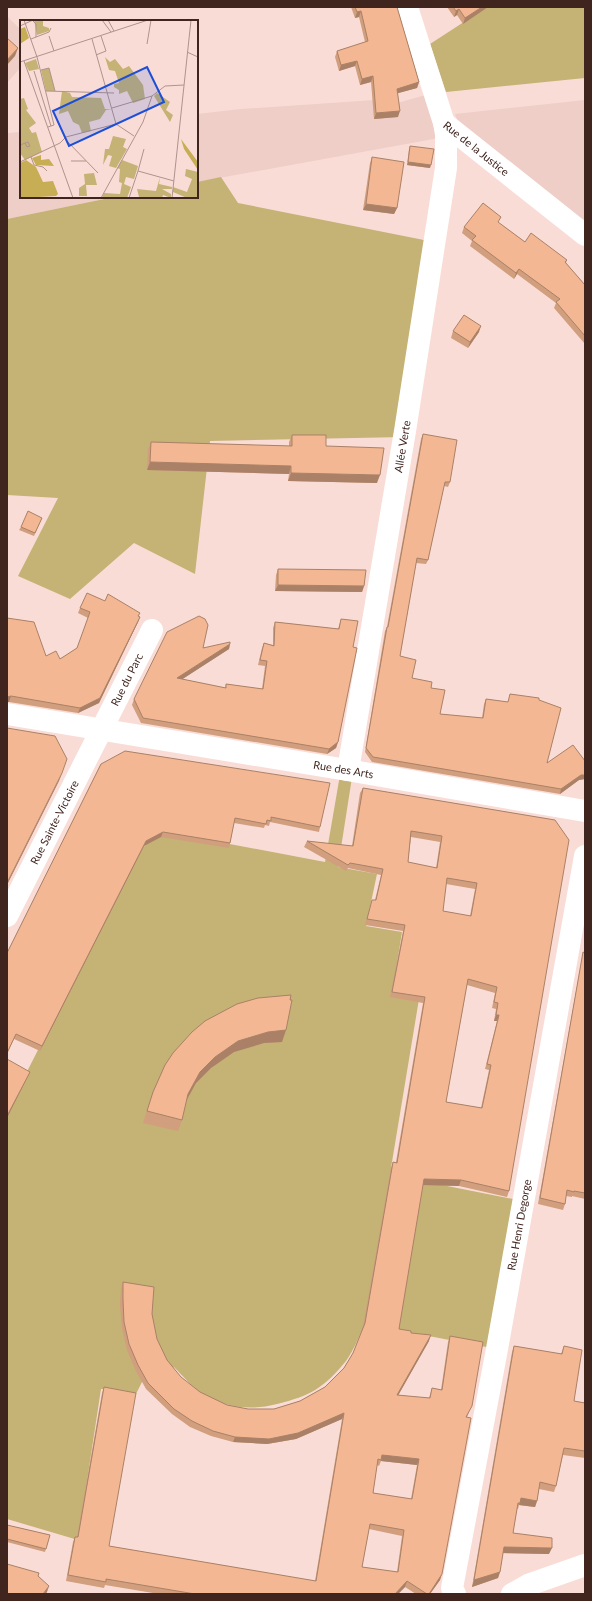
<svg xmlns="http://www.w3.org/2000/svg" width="592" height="1601" viewBox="0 0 592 1601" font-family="Lato,sans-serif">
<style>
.built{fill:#eecec6}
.green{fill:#c5b275}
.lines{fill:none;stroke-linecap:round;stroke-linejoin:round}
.street{stroke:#fff;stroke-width:22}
.wall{fill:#d19e7e;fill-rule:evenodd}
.shaded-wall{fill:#aa8167}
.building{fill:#f3b893;stroke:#aa8167;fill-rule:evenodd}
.labels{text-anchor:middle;stroke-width:3;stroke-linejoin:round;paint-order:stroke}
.street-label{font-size:11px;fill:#40251f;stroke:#fadcd6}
.inset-road{fill:none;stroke:#b0938d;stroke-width:1}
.view{fill:#1d4ed8;fill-opacity:0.15;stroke:#1d4ed8;stroke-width:2}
.inset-edge{fill:none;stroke:#40251f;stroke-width:2}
</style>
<rect width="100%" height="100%" fill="#fadcd6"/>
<path class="built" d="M7,16l14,14v37l-14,16z
M429,94l10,44 -242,44v-68l44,-5 134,-9 26,2z
M585,100v126l-123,-94 -7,-18z
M21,132v65h93l-107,22v-86z"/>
<path class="green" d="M487,7h98v71l-139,14 -16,-48z
M221,177l17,26 196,39 -30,195 -194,4 -15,133 -61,-31 -64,56 -52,-23 40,-78 -51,-3v-276l107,-22h83v-15z
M341,769l12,2 -15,96 39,7 -11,52 36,6 -10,62 27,5 -28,169 36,14 96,19 -26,148 -100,-19 -33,-4c-6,12 -10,24 -18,35 -22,27 -36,35 -69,43 -27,7 -52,4 -76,-11 -10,-7 -18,-17 -27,-26l-30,11 -8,16 -35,-5 -23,151 -71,-21v-408l132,-260 22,-20 164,31z"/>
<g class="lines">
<g class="street">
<path id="s1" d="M444,123l141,112"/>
<path id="s2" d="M7,714l334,55 244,42"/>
<path id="s3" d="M348,770l57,-339 41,-263v-34l-2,-11 -37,-116"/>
<path id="s4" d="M7,916l145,-286"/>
<path id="s5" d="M455,1594l-3,-6 45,-239 88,-493"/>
<path d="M512,1594l16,-9 57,-20"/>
</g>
</g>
<path class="wall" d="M351,7h46l22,75 -2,6 -19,5v24l-24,2 -3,-37 -11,3 -5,-19 -16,5 -4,-14 2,-6 28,-9 -6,-25 -4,1z
M447,7h41l-25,17 -6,-9 -3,2z
M410,146l20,22 -23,-3 2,-16z
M372,157l25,51 -3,6 -31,-4 7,-47z
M499,223l26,19 42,18 -1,3 19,22v59l-31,-36 2,-5 -39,-29 -3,5 -44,-33 2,-5 -10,-8 2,-6z
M453,331l26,1 -11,16 -17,-10z
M423,434l27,48 -2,5 -4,-1 -16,74 -2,4 -10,-1 -16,93 12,22 19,10 9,26 42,4 2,-14 2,-5 22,3 2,-8 29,6 8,63 38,-2v18l-6,1 -19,14 -188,-32 -7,-10 20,-121 2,-4 34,-188z
M292,435l34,11 51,37 -89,-2 1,-7 -142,-4 1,-21 3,-7 138,4v-4z
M42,518l-8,18 -15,-6 2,-3z
M278,569l86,17 -2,6 -87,-1 1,-16z
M105,601l35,12 -2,3 2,1 -2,5 -39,81 -21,10 -69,-11 -2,-84 39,38 14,3 17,-11 11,-30 -10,-5 2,-5z
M341,619l12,28 -15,95 -2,6 -9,6 -186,-31 -9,-18 2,-6 69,-51 27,-4 -1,5 -47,30 43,9 1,-4 36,5 3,-23 -7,-1 4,-17 2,-5 9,2v-17l2,-6 63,7z
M101,764l219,63 -1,5 -49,-10 -1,4 -4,-1 -1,3 -30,-5 -5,25 -68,-11 -17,9 -104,205 -26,-12 -7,15v-101z
M363,788l192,32 -46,371 -2,6 -48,-11 -36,-1 -24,144 12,4 18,8 -31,54 31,3 3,-10 9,2 7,-48 2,-6 19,76 -2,5 -27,163 -10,14h-14l-11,-7 -7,7h-239l-54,-9 -1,3 -38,-7 7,-39 2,-5h2l25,-144 2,-6 5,159 206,35 27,-162 -46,20 -29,5 -34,-2 -22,-6 -21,-9 -18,-13 -26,-25 -10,-18 -9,-21 -5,-22 -2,-23 1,-17 2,-6 29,32 5,25 10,21 14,17 19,15 27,13 21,4h26l26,-8 25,-14 19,-19 9,-15 10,-26 28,-159 2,-6h3l27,-159 -33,-6 13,-66 -38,-6 7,-25h3l6,-25 -33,-7 -2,3 -42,-24 3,-6 45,5 8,-53zM411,837l29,5 -4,26 -28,-6zM446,884l29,5 -5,27 -27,-5zM467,985l28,8 -3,15 4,1 -2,12h3l-12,48 4,1 -8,38 -35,-6zM381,1461l36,4 -6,34 -38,-6 4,-28 2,1zM369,1529l33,7 -5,36 -35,-5z
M583,952l2,1v246l-13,-3v1l-6,-1 -1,8 -2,6 -25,-6 44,-246z
M286,1030l-4,12 -18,1 -30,9 -23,16 -15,15 -10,17 -4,20 -4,11 -35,-8 10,-31 12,-27z
M514,1346l47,8 3,-8 10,55 11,2v55l-22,-3 -7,31 -2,6 -15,-3 -2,12 -2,6 -16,-2 -1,4h-1l-4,24 36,21 -46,-1 -3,19 -2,6 -26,9 40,-235z
M7,1525l43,10 -5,17 -38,-10z"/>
<path class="shaded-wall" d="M482,7h6l-25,17 2,-6z
M459,9l-2,6 -3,2 2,-6z
M361,11l-2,6 -4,1 2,-6z
M18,48l-3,8 -8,9v-5z
M357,61l-2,5 -16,5 2,-6z
M373,76l-2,6 -11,3 2,-6z
M419,82l-2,6 -22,6 2,-5z
M400,111l-2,6 -24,2 2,-6z
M408,162l23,3 -1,3 -23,-3z
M366,204l31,4 -3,6 -31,-4z
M519,269l-2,5 -3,5 2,-6z
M481,326l-2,6 -11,16 2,-6z
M150,462l141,4 -2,8 -142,-4z
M291,473l89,2 -3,8 -89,-2z
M278,585l86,1 -2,6 -87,-1z
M140,617l-2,5 -39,81 -21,10 2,-5z
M230,644l-1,5 -54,35 2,-6z
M11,696l-2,6h-2v-5z
M338,742l-2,6 -9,6 2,-5z
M62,773l-3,8 -52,104v-2z
M581,775h4v4l-6,1 -19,14 1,-5z
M163,832l-2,5 -17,9 -104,205 2,-5 104,-205z
M496,1015h3l-2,6h-3z
M286,1030l-4,12 -18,1 -30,9 -23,16 -15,15 -12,22 4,-11 12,-22 15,-15 23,-16 30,-9z
M30,1072l-23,46v-2z
M424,1179l37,1 -2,6 -37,-1z
M431,1335l-2,6 -34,60 2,-6z
M344,1413l-2,6 -46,20 -29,5 -34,-2 2,-5z
M382,1455l37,4 -2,6 -36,-4z
M521,1498l16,3 -2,6 -16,-2z
M504,1547l48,1 -3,6 -47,-1z
M500,1572l-2,6 -26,9 2,-7z
M442,1574l-2,6 -10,14h-1z
M407,1581l-2,6 -7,7h-3z
M49,1586l-2,6 -1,2h-3z"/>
<path class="building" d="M355,7h42l22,75 -22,7 3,22 -24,2 -3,-37 -11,3 -5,-18 -16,4 -4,-14 31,-10 -7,-30 -4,1z
M453,7h29l-17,11 -6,-9 -3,2z
M7,38l11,10 -11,12z
M410,146l24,3 -3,16 -23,-3z
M372,157l32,5 -7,46 -31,-4z
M483,203l18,14 -3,5 27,20 6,-9 36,27 -2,2 20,23v51l-29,-34 4,-3 -41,-30 -3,4 -44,-33 4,-4 -12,-9z
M464,315l17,11 -11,16 -17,-11z
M423,434l34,6 -7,42h-5l-17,78 -11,-2 -17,98 16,4 -4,18 20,4 -1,6 14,2 -5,24 43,4 3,-19 22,3 2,-8 29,4v2l22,8 -14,55 26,-18 12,16v14h-4l-20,14 -188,-32 -7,-9 21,-121h1z
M292,435h34v11l58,2 -4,27 -89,-2v-7l-141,-4 1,-20 141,4z
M28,511l14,7 -7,15 -14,-6z
M278,569l88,1 -2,16 -86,-1z
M87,593l18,8 3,-7 32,19 -2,3 2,1 -40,81 -20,10 -69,-12 -4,1v-79l27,4 12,34 10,-5 4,8 17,-11 13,-36 -10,-4z
M199,616l6,3 3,6 -5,23 27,-6v2l-53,34 49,10v-4l37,5 4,-28 -7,-1 4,-17 10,3 1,-24 64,7 2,-10 17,2 -5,26 4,1 -19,94 -9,7 -186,-31 -9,-19 33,-67z
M7,728l48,8 12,23 -5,14 -55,110z
M125,751l205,32 -10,44 -49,-10v4l-4,-1 -1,4 -31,-6 -5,25 -67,-11 -17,9 -104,205 -26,-12 -9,19v-100l94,-189z
M363,788l192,32 14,20 -60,351 -48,-11 -37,-1 -25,150 12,2v2l20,2 -34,60 33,3 2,-10 10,2 8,-54 33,6 -11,64 -6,11 5,1 -29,156 -13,20h-2l-20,-13 -12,13h-200l-89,-15v3l-38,-7 7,-38h3l26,-150 32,6 -27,153 207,35 28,-168 -46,20 -29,6 -34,-2 -22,-6 -21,-10 -18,-12 -26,-26 -10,-18 -9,-21 -5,-22 -1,-22v-18l31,5 -2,27 5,25 10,21 14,17 19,15 27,13 21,4h26l26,-8 25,-14 19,-19 9,-15 12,-30 28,-161 4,1 28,-166 -33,-5 13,-67 -38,-6 5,-19h4l7,-31 -33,-6 -2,2 -41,-24 46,5zM411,831l31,5 -5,32 -29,-6zM447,878l30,5 -6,33 -28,-5zM468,979l29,8 -3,15 4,1 -2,12h3l-12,49 4,1 -9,43 -36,-6zM382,1455l37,4 -7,40 -39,-6 5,-34 3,1zM370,1524l34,6 -6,42 -36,-5z
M583,952l2,1v240l-11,-2v1l-7,-2 -2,14 -25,-6z
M291,995l-1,5h2l-6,30 -18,2 -30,9 -23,16 -15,15 -12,22 -6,26 -35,-9 6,-19 12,-27 8,-12 19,-21 13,-11 32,-17 21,-6z
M7,1059l23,13 -23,44z
M514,1346l48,8 2,-8 18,4 -8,51 11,2v48l-21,-3 -8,38 -16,-4 -3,19 -16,-3 -1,5h-2l-5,30 39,5v10l-48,-1 -4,25 -26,8z
M7,1525l43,10 -4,14 -39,-10z
M7,1564l32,9 -1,3 11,10 -6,8h-36z"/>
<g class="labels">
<g class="street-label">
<text dy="4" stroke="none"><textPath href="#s1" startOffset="41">Rue de la Justice</textPath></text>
<text dy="4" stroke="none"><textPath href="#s3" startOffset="328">Allée Verte</textPath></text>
<text dy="4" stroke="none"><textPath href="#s4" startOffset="265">Rue du Parc</textPath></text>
<text dy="4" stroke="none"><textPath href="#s2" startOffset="341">Rue des Arts</textPath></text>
<text dy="4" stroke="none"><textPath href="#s4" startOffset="105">Rue Sainte-Victoire</textPath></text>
<text dy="4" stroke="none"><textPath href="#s5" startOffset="376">Rue Henri Degorge</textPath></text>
</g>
</g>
<g transform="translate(20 20)">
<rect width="178" height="178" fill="#fadcd6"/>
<path d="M14,0h9v6l6,2v3l-12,4zM85,37l5,5 5,-3 8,10 6,-3 14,19 2,14 -12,4 -6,-12 -8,3v-4l-5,-3v-3l5,-1 -4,-12 -6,-1zM16,39l3,10 -10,2 -4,-8zM29,48l6,23h-9l-5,-21zM42,71l8,2 2,4 29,1 4,11h7l-6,1 -6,9 -11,3 2,9 -9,2 -3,-8 -6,-3 -5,-11 -9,3zM137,73l13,9 -4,8 7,5 -3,7 -16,-26zM4,78l4,11 -2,1 10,13 -7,5 3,5 4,-1 6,20 -17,8 -5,-7v-54zM93,116l13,3 -3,8 4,2 -11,19 -7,-2 3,-10 -4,-1 -5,10 2,-16h4zM102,140l16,6 -4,13 -8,-2 -2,7 7,3 -4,11h-25l2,-5 16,1 2,-11 -3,-1 1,-13 -3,-1zM166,149l12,3v26h-11l-14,-6v-5l14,5 5,-13 -7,-3zM74,153l3,12h-11l1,11h-8v-8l6,-4 -1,-10zM140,157l-1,7 13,3v2h-10l9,5v4l-8,-3 -1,3 -23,-1 -2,-8 19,2z" fill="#c5b275"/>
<path d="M5,7l4,11 -9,6v-15zM161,119l17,23v8l-14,-21zM21,135v5l8,-1 5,7 -18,-1 -4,-7zM6,140l10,7 7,15 10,-1 5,13 -2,2 -36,2v-35z" fill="#c7ad54"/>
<path class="inset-road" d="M4,0l13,37 17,68 -6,2M82,0l9,12M88,0l6,11M13,1l3,3v13M0,6l13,-6M29,16l5,15M11,19l18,-7 2,-4M72,19l24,85M127,24l4,-24M167,32l11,5M76,35l10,-4 -5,-15M4,41l49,137M0,42l128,-42M21,50l8,-2 6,23M14,51l17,55M26,71l68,2M92,88l40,-12M96,104l18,12M45,119l33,34M0,125l8,-3 2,4 -3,1 -2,-4M11,137l3,8 9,2 4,4M51,141h15M0,142l40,-19 6,-6 50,-13M118,151l6,-22M81,178l42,-76 9,-26 13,-10 19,-1M109,178l9,-27 36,10M152,178l19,-178"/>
<path class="view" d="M127,47l17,35 -95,44 -16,-35z"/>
<rect width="178" height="178" class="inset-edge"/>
</g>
<rect width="592" height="1601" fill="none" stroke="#40251f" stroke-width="16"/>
</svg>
